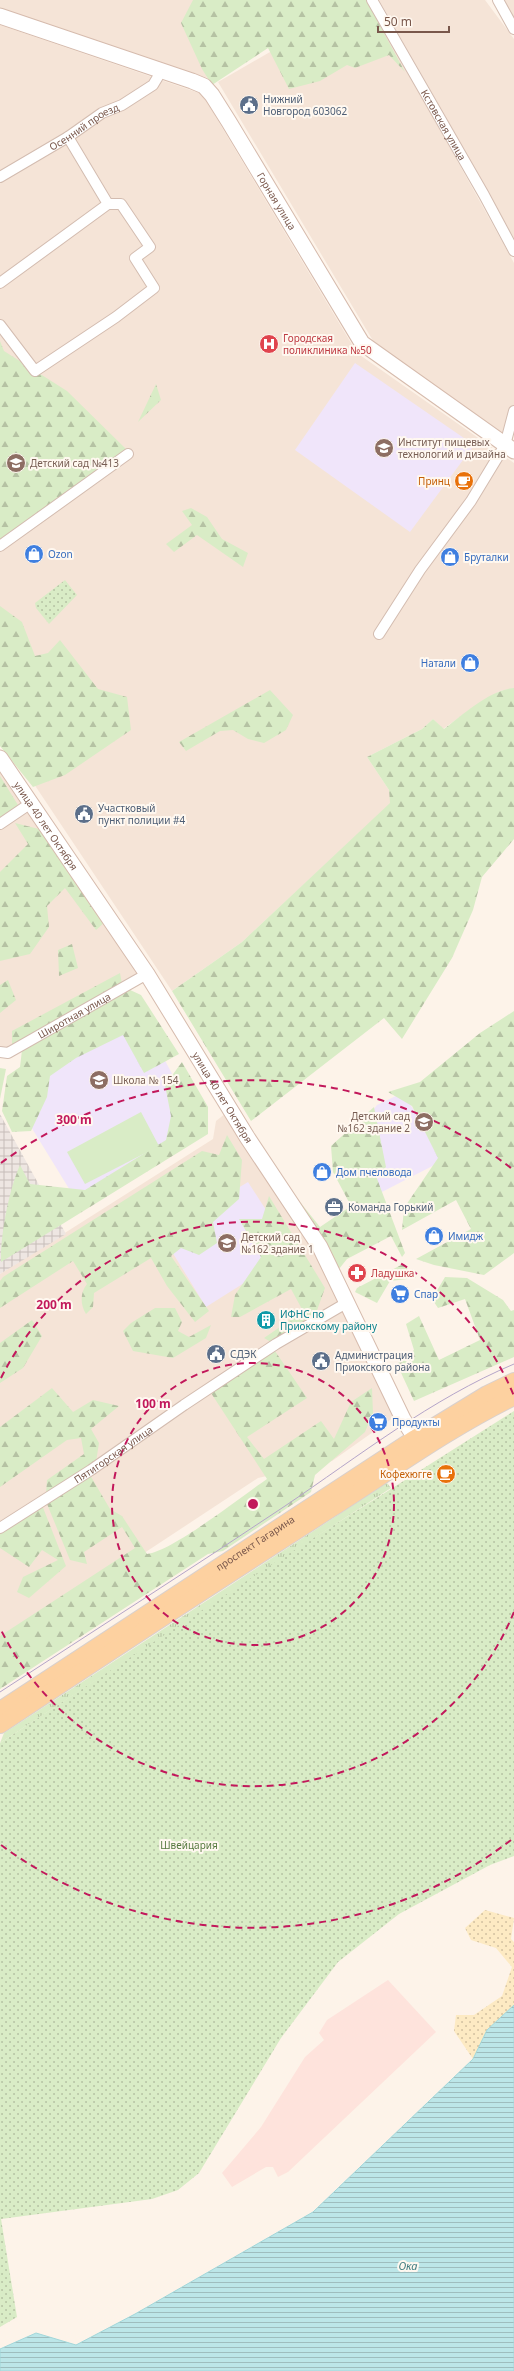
<svg xmlns="http://www.w3.org/2000/svg" width="514" height="2371" viewBox="0 0 514 2371" font-family="'Noto Sans',sans-serif">
<style>
.residential{fill:#f5e4d7}
.commercial{fill:#fee3dc}
.industrial{fill:url(#industrial-grid)}
.education{fill:#f0e5fa}
.grass{fill:url(#grass-tufts)}
.forest{fill:url(#forest-firs)}
.sand{fill:url(#sand-dots)}
.park{fill:url(#park-dots)}
.garden{fill:#d9ecc6}
.water{fill:url(#water-rules);stroke:#a2d7da}
.lines{fill:none;stroke-linecap:round;stroke-linejoin:round}
.street-casing{stroke:#d3bcb0;stroke-width:12}
.secondary-casing{stroke:#d6bbad;stroke-width:17}
.primary-casing{stroke:#d9d0cd;stroke-width:18}
.street{stroke:#fff;stroke-width:10}
.secondary{stroke:#fff;stroke-width:15}
.primary{stroke:#fdd1a0;stroke-width:16}
.tram{stroke:#b5a5c9;stroke-width:1}
.ring{fill:none;stroke:#c2185b;stroke-width:2;stroke-dasharray:7 5}
.labels{text-anchor:middle;stroke-width:4;stroke-linejoin:round;paint-order:stroke}
.service-label{font-size:10px;fill:#4e5e75;stroke:#fff8f0;text-anchor:start}
.street-label{font-size:10px;fill:#79574b;stroke:#fff8f0}
.health-label{font-size:10px;fill:#be3a42;stroke:#fff8f0;text-anchor:start}
.education-label{font-size:10px;fill:#785e54;stroke:#fff8f0;text-anchor:start}
.food-label{font-size:10px;fill:#c56008;stroke:#fff8f0;text-anchor:end}
.shop-label{font-size:10px;fill:#366cbe;stroke:#fff8f0;text-anchor:start}
.culture-label{font-size:10px;fill:#0d838f;stroke:#fff8f0;text-anchor:start}
.park-label{font-size:10px;fill:#56793f;stroke:#fff8f0}
.water-label{font-size:11px;font-style:italic;fill:#3d7a7e;stroke:#fff8f0}
.centre{fill:#c2185b;stroke:#fff8f0;stroke-width:2}
.ring-label{font-size:12px;text-anchor:middle;font-weight:bold;fill:#c2185b;stroke:#fff8f0;stroke-width:4;stroke-linejoin:round;paint-order:stroke}
</style>
<defs>
<pattern id="industrial-grid" width="8" height="8" patternUnits="userSpaceOnUse"><rect width="8" height="8" fill="#eee6e2"/><path d="M0 4h8M4 0v8" fill="none" stroke="#c6bdb9"/></pattern>
<pattern id="grass-tufts" width="24" height="20" patternUnits="userSpaceOnUse"><rect width="24" height="20" fill="#d9ecc6"/><path d="M3 7l-1-3M5 7V3M7 7l1-3M15 17l-1-3M17 17v-4M19 17l1-3" fill="none" stroke="#b5c2a3"/></pattern>
<pattern id="forest-firs" width="22" height="20" patternUnits="userSpaceOnUse"><rect width="22" height="20" fill="#d9ecc6"/><path d="M5 1l3.5 6h-7zM16 11l3.5 6h-7z" fill="#b5c2a3"/></pattern>
<pattern id="sand-dots" width="8" height="8" patternUnits="userSpaceOnUse"><rect width="8" height="8" fill="#fdeac3"/><path d="M2 2h.1M6 6h.1" fill="none" stroke="#d2c0a0" stroke-width="1.8" stroke-linecap="round"/></pattern>
<pattern id="park-dots" width="8" height="8" patternUnits="userSpaceOnUse"><rect width="8" height="8" fill="#d9ecc6"/><path d="M2 2h.1M6 6h.1" fill="none" stroke="#b5c2a3" stroke-width="1.8" stroke-linecap="round"/></pattern>
<pattern id="water-rules" width="6" height="5" patternUnits="userSpaceOnUse"><rect width="6" height="5" fill="#bce6e8"/><path d="M0 2.5h6" fill="none" stroke="#9ebdbe"/></pattern>
</defs>
<rect width="100%" height="100%" fill="#fdf3e9"/>
<path class="residential" d="M0,0h244l-36,78 -190,-61 -18,-7z
M360,0h8l146,263v146l-10,28 -129,-93 -157,-262z
M379,0h106l29,39v199z
M496,0h18v22z
M0,25l202,69 155,259 157,110v225l-14,3 -25,15 -32,23 -10,-10 -11,10 -55,28 22,33 2,13 -149,139 -70,49 -172,-258z
M0,758l147,216 -147,78z
M230,1110l90,137 80,166 -68,48 -74,17 -258,170v-374l213,-135 3,-18z"/>
<path class="commercial" d="M388,1980l48,52 -148,140 -10,5 -5,-10h-7l-34,20 -10,-14 39,-46 44,-70 19,-17 -5,-7 8,-13z"/>
<path class="industrial" d="M0,1114l66,120 -66,40z"/>
<path class="education" d="M355,363l119,82 -64,87 -115,-82z
M132,999l67,125 -123,76 -59,-96z
M402,1093l46,65 -70,36 -27,-55 26,-34z
M248,1182l45,70 -87,55 -45,-73z"/>
<path class="grass" d="M387,1483l4,5 -391,255 4,-10z"/>
<path class="forest" d="M193,0h173l39,72 -16,-17 -34,13 -8,-3 -27,16 -31,8 -21,-41 -56,37 -10,-16 -21,-46z
M0,341l4,10 63,40 59,58v9l-126,92z
M156,384l5,16 -23,22z
M191,508l16,9 15,22 26,14 -5,14 -46,-32 -23,17 -8,-8 26,-19 -10,-14z
M0,606l22,16 13,34 13,-3 12,-13 38,49 29,8 4,33 -66,45 -32,12 -33,-41z
M514,688v151l-32,38 -9,33 -21,48 -50,81 -18,-21 -133,103 -79,-130 70,-49 148,-139 -1,-13 -22,-33 55,-28 11,-10 11,10c18,-14 47,-40 70,-41z
M270,690l23,25 -7,15 -22,13 -16,-4 -15,-9 -13,1 -34,20 -7,-9z
M0,776l18,29 -18,13z
M15,823l28,7 62,92 -9,8 -31,-42 -18,18 2,21 -19,27 -30,7v-89l28,-28z
M72,944l6,24 -19,8 -1,-26z
M120,973l2,11 -110,62v-15z
M8,980l8,20 -16,13v-28z
M128,989l13,6 38,59 -35,19 -21,-38 -47,23 -26,18 -3,21 -16,34 -19,1 -10,-21 5,-35 13,-9 2,-17z
M514,1011v242l-30,22 -50,-10 -18,-6 55,-30 -15,-29 -54,30 2,-22 34,-50 -26,-52 -24,-14 32,-10 60,-49z
M182,1062l26,45v27l-207,128c-1,-25 8,-73 19,-97l10,19 55,6 81,-50 5,-24 -6,-31z
M374,1107l12,60 -10,9 29,77 -3,4 -11,-21 -44,23 -12,15 -43,-82 28,35 31,-21 -18,-34 -2,-26z
M227,1135l15,25 -3,39 -26,23 4,21 -18,12 -18,-7 -10,8 38,55 -14,11 -28,-36 -16,-28 -57,35 -1,14 -7,7c-6,-10 -6,-21 1,-30l-14,-23 -73,47v-27l3,-4 199,-126 17,4z
M269,1196l56,92 -10,28 -44,26 -7,-4 39,-27 -12,-22 -51,28h-9l4,-22 26,-38 -22,-38h23z
M403,1264l13,14 -26,3 -13,22 -22,-11 2,-4z
M445,1277l22,1 36,22 8,11 3,-1v47l-100,44 -17,-37 17,-14 -8,-26 13,-8 20,44 41,-20 -15,-41 -27,9 -6,-9z
M155,1308h20l7,14 -4,9 11,6 22,-12 -5,13 -33,20 -40,-7 -10,-20 8,-8z
M32,1320l10,16 -19,32 -23,15v-40z
M275,1351l32,47 -60,39 17,22 57,-38 13,18 17,-37 21,-14 1,25 -8,19 -50,43 -4,17 -88,59 -15,3 -208,135v-53l135,-88 -13,-21 -38,25 3,12 -17,-4 -23,-56 43,-29 20,34 12,7 25,38c26,-3 95,-58 120,-75l-56,-86z
M52,1388l21,24 20,-12 26,6 -28,23 8,14 -3,19 -50,32 1,-14 37,-26 -3,-16 -14,2 -67,47v-60z
M42,1505l24,61 -37,32 -12,-6 6,-15 35,-17 -16,-10 -13,17 -29,-19v-17z"/>
<path class="sand" d="M485,1910l29,8 -3,21 3,3v63l-27,25 -14,29 -19,-28 2,-16h18l28,-19 10,-29 -16,-19 -25,-8 -6,-12z"/>
<path class="park" d="M65,580l12,15 -28,29 -13,-16 -1,-5z
M514,1411v445l-24,9 -91,49 -61,48 -57,76 -82,135 -21,17 -26,9 -151,20 16,98 -17,10v-584l271,-178z"/>
<path class="garden" d="M0,1068l6,1 -6,30z
M141,1112l18,34 -74,38 -18,-32z"/>
<path class="water" d="M514,2005v366h-514v-22l36,-16 40,12 59,-31 178,-102 160,-153 14,-29z"/>
<g class="lines">
<g class="street-casing">
<g id="street">
<path id="s1" d="M372,0l112,195 30,56"/>
<path d="M498,0l16,29"/>
<path d="M68,137l40,67"/>
<path id="s2" d="M0,177l68,-40 34,-24 20,-8 31,-20 9,-15"/>
<path d="M0,283l108,-79"/>
<path d="M0,325l35,46 81,-54 38,-29 -19,-30 15,-11 -29,-43h-13"/>
<path d="M0,546l128,-92"/>
<path d="M379,634l41,-64 51,-69 34,-56 9,-34"/>
<path d="M0,824l31,-21"/>
<path id="s3" d="M0,1052l8,1 139,-79"/>
<path id="s4" d="M0,1528l91,-58 93,-65 92,-61 72,-42"/>
</g>
</g>
<g class="secondary-casing">
<g id="secondary">
<path id="s5" d="M0,16l192,65 12,5 8,9 17,27 133,221 152,108"/>
<path id="s6" d="M0,758l147,216 100,163 73,110 83,172 12,19"/>
</g>
</g>
<g class="primary-casing">
<g id="primary">
<path id="s7" d="M0,1710l415,-272 72,-44 27,-13"/>
<path d="M0,1725c110,-73 220,-145 331,-216 60,-38 119,-81 183,-112"/>
</g>
</g>
<use href="#street" class="street"/>
<use href="#secondary" class="secondary"/>
<use href="#primary" class="primary"/>
<path class="tram" d="M0,1692c95,-62 191,-123 285,-186 74,-50 146,-107 229,-142"/>
</g>
<g class="ring">
<circle cx="253" cy="1504" r="141"/>
<path d="M514 1612A282 282 0 0 1 1 1630M1 1378A282 282 0 0 1 514 1396"/>
<path d="M511 1840A424 424 0 0 1 1 1845M1 1163A424 424 0 0 1 511 1168"/>
</g>
<defs>
<g id="civic-disc" transform="scale(1)"><circle r="9.5" fill="#5c6f8a" stroke="#fff8f0"/><path d="M-.6-6.5H3V-4.5H.6V-3L4-1V1h2V6H-6V1h2V-1L-.6-3ZM-1.2 2.5V6h2.4V2.5Z" fill="#fff"/></g>
<g id="hospital-disc" transform="scale(1)"><circle r="9.5" fill="#e0444e" stroke="#fff8f0"/><path d="M-5-5h3v3.5h4V-5h3V5h-3V1.5h-4V5h-3Z" fill="#fff"/></g>
<g id="university-disc" transform="scale(1)"><circle r="9.5" fill="#8d6e63" stroke="#fff8f0"/><path d="M0-5L7-2L0 1L-7-2ZM-4 1L0 2.5L4 1V4Q0 6-4 4Z" fill="#fff"/></g>
<g id="school-disc" transform="scale(1)"><circle r="9.5" fill="#8d6e63" stroke="#fff8f0"/><path d="M0-5L7-2L0 1L-7-2ZM-4 1L0 2.5L4 1V4Q0 6-4 4Z" fill="#fff"/></g>
<g id="cafe-disc" transform="scale(1)"><circle r="9.5" fill="#e8710a" stroke="#fff8f0"/><path d="M-5.5-4.5H6V0H3Q3 3.5 0 3.5H-2.5Q-5.5 3.5-5.5 0ZM3-3.2v2h1.7v-2ZM-6 4.5H4V6H-6Z" fill="#fff"/></g>
<g id="shop-disc" transform="scale(1)"><circle r="9.5" fill="#3f7fe0" stroke="#fff8f0"/><path d="M-5-2.5h2.3a2.7 3.5 0 0 1 5.4 0H5L5.5 6h-11ZM-1.5-2.5h3a1.5 2.3 0 0 0-3 0Z" fill="#fff"/></g>
<g id="office-disc" transform="scale(1)"><circle r="9.5" fill="#5c6f8a" stroke="#fff8f0"/><path d="M-6-3h4V-5.5h4V-3h4V5H-6ZM-1-4.5V-3h2v-1.5ZM-6 0V1H6V0Z" fill="#fff"/></g>
<g id="pharmacy-disc" transform="scale(1)"><circle r="9.5" fill="#e0444e" stroke="#fff8f0"/><path d="M-2-6h4v4h4v4h-4v4h-4v-4h-4v-4h4Z" fill="#fff"/></g>
<g id="supermarket-disc" transform="scale(1)"><circle r="9.5" fill="#3f7fe0" stroke="#fff8f0"/><path d="M-6-5.5h2.5l.6 2H6L4.5 2H-2.5L-4.4-4H-6ZM-1.5 3.2a1.3 1.3 0 1 0 .1 0ZM3 3.2a1.3 1.3 0 1 0 .1 0Z" fill="#fff"/></g>
<g id="building-disc" transform="scale(1)"><circle r="9.5" fill="#0f9aa8" stroke="#fff8f0"/><path d="M-4-6H4V6H1V3H-1V6H-4ZM-2.5-4.3h1.7v1.8h-1.7ZM.8-4.3h1.7v1.8H.8ZM-2.5-1h1.7V.8h-1.7ZM.8-1h1.7V.8H.8Z" fill="#fff"/></g>
</defs>
<g fill-rule="evenodd">
<use href="#civic-disc" x="249" y="105"/>
<use href="#hospital-disc" x="269" y="344"/>
<use href="#university-disc" x="384" y="448"/>
<use href="#school-disc" x="16" y="463"/>
<use href="#cafe-disc" x="464" y="481"/>
<use href="#shop-disc" x="34" y="554"/>
<use href="#shop-disc" x="450" y="557"/>
<use href="#shop-disc" x="470" y="663"/>
<use href="#civic-disc" x="84" y="814"/>
<use href="#school-disc" x="99" y="1080"/>
<use href="#school-disc" x="424" y="1122"/>
<use href="#shop-disc" x="322" y="1172"/>
<use href="#office-disc" x="334" y="1207"/>
<use href="#shop-disc" x="434" y="1236"/>
<use href="#school-disc" x="227" y="1243"/>
<use href="#pharmacy-disc" x="357" y="1273"/>
<use href="#supermarket-disc" x="400" y="1294"/>
<use href="#building-disc" x="266" y="1320"/>
<use href="#civic-disc" x="216" y="1354"/>
<use href="#civic-disc" x="321" y="1361"/>
<use href="#supermarket-disc" x="378" y="1422"/>
<use href="#cafe-disc" x="446" y="1474"/>
</g>
<g class="labels">
<g class="service-label">
<text x="263" y="103">Нижний<tspan x="263" dy="12">Новгород 603062</tspan></text>
<text x="98" y="812">Участковый<tspan x="98" dy="12">пункт полиции #4</tspan></text>
<text x="348" y="1211">Команда Горький</text>
<text x="230" y="1358">СДЭК</text>
<text x="335" y="1359">Администрация<tspan x="335" dy="12">Приокского района</tspan></text>
</g>
<g class="street-label">
<text dy="4" stroke="none"><textPath href="#s1" startOffset="144">Кстовская улица</textPath></text>
<text dy="4" stroke="none"><textPath href="#s2" startOffset="98">Осенний проезд</textPath></text>
<text dy="4" stroke="none"><textPath href="#s5" startOffset="352">Горная улица</textPath></text>
<text dy="4" stroke="none"><textPath href="#s6" startOffset="82">улица 40 лет Октября</textPath></text>
<text dy="4" stroke="none"><textPath href="#s3" startOffset="84">Широтная улица</textPath></text>
<text dy="4" stroke="none"><textPath href="#s6" startOffset="406">улица 40 лет Октября</textPath></text>
<text dy="4" stroke="none"><textPath href="#s4" startOffset="135">Пятигорская улица</textPath></text>
<text dy="4" stroke="none"><textPath href="#s7" startOffset="305">проспект Гагарина</textPath></text>
</g>
<g class="health-label">
<text x="283" y="342">Городская<tspan x="283" dy="12">поликлиника №50</tspan></text>
<text x="371" y="1277">Ладушка</text>
</g>
<g class="education-label">
<text x="398" y="446">Институт пищевых<tspan x="398" dy="12">технологий и дизайна</tspan></text>
<text x="30" y="467">Детский сад №413</text>
<text x="113" y="1084">Школа № 154</text>
<text x="410" y="1120" text-anchor="end">Детский сад<tspan x="410" dy="12">№162 здание 2</tspan></text>
<text x="241" y="1241">Детский сад<tspan x="241" dy="12">№162 здание 1</tspan></text>
</g>
<g class="food-label">
<text x="450" y="485">Принц</text>
<text x="432" y="1478">Кофехюгге</text>
</g>
<g class="shop-label">
<text x="48" y="558">Ozon</text>
<text x="464" y="561">Бруталки</text>
<text x="456" y="667" text-anchor="end">Натали</text>
<text x="336" y="1176">Дом пчеловода</text>
<text x="448" y="1240">Имидж</text>
<text x="414" y="1298">Спар</text>
<text x="392" y="1426">Продукты</text>
</g>
<g class="culture-label">
<text x="280" y="1318">ИФНС по<tspan x="280" dy="12">Приокскому району</tspan></text>
</g>
<g class="park-label">
<text x="189" y="1849">Швейцария</text>
</g>
<g class="water-label">
<text x="408" y="2270">Ока</text>
</g>
</g>
<circle cx="253" cy="1504" r="6" class="centre"/>
<g class="ring-label">
<text x="74" y="1124">300 m</text>
<text x="54" y="1309">200 m</text>
<text x="153" y="1408">100 m</text>
</g>
<path d="M378 26v6h71v-6" fill="none" stroke="#79574b" stroke-width="2"/>
<text x="384" y="26" font-size="12" fill="#79574b" stroke="#fff8f0" stroke-width="3" paint-order="stroke">50 m</text>
</svg>
